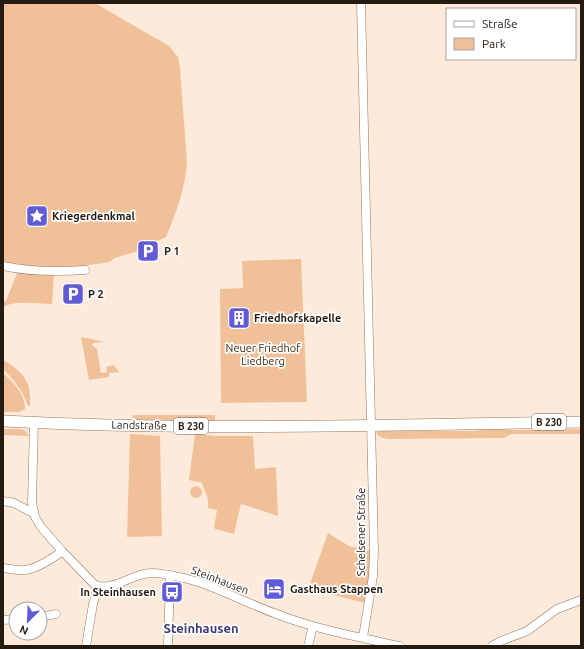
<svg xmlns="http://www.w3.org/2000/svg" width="584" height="649" viewBox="0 0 584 649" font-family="Ubuntu,sans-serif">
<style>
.green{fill:#f0c199}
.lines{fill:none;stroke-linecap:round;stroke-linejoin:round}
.minor-casing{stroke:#92765e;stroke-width:9}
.major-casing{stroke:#92765e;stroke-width:12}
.minor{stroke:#fff;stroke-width:8}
.major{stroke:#fff;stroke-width:11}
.labels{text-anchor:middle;stroke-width:3.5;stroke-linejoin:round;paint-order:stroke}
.shield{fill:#fff;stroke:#675f58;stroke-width:1}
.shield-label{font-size:10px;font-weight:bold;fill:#261b11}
.poi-label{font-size:11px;font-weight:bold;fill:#261b11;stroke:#fff;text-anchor:start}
.park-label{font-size:11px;fill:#45290f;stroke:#fff}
.street-label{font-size:11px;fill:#261b11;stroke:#fff}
.quarter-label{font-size:13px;font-weight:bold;fill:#3c3c78;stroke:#fff}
</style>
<rect width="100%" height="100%" fill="#fdeada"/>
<path class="green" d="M3,3h92l74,43 9,11 2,11 7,95c-2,26 -11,50 -21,74l-31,15 -21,6 -4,4 -27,4 -36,2 -29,-3 -15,-3z
M301,259l6,143 -86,1 -1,-114 23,-1 -1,-27z
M18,271l36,3 -2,30c-16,0 -35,-4 -49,3v-7l3,1z
M81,337l24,5 -12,1 -1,2 5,4 4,24 6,-1 -1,-5 8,-2 5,7 -10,1v4l-20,3z
M3,360c20,11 29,22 27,46h-2c-5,-15 -14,-26 -25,-37z
M3,373c10,9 23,22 22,36l-6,3h-16z
M133,415h82v8l-82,-3z
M3,429h17l6,2 3,5 -25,-1 -1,7z
M492,429l25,1 64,-1v5h-70l-7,4 -116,1c-6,-1 -9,-2 -12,-6l4,-2h94z
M130,434l30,2 2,100 -35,1z
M195,434l21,2h37l2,33 21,-2 2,49 -37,-12 -7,30 -19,-5 -1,-2 3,-17 -9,-2c1,-13 -3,-14 -6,-25l-13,-3z
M190 492a6 6 0 1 1 12 0a6 6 0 1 1-12 0Z
M328,533l21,13 22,5v19l-5,33 -58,-14z"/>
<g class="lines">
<g class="minor-casing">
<path id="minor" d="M361,3l13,547 -1,26 -10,61
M3,266c28,6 54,6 82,4
M34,422l-2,80 3,15 6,10 21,24 33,34c16,6 34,-8 49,-11 8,-2 16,-1 24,1 38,5 70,25 106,38 40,16 84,24 126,33
M3,501l11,2 19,10
M3,568c7,1 15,3 22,2 11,-1 29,-12 37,-19
M40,617l16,-3
M3,620l13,-1
M86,646l7,-42 5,-18
M168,646l2,-71
M308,646l5,-20
M492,646l9,-5 26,-10 30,-22 24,-9"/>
</g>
<g class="major-casing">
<path id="major" d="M3,421c193,10 385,4 578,1"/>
</g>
<use href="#minor" class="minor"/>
<use href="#major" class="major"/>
</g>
<defs>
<g id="sight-square" transform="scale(1.15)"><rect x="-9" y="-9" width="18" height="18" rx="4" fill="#615cd5" stroke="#fff"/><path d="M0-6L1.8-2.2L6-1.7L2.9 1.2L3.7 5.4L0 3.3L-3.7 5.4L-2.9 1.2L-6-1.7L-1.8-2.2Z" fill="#fff"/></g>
<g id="parking-square" transform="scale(1.15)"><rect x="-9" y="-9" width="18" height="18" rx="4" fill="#615cd5" stroke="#fff"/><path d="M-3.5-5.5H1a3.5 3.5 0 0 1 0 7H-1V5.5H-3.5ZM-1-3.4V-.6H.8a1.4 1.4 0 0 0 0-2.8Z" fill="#fff"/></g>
<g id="building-square" transform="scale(1.15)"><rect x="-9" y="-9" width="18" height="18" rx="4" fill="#615cd5" stroke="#fff"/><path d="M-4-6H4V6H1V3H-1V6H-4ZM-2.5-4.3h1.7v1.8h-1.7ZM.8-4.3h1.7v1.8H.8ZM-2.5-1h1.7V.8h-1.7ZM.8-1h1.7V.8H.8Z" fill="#fff"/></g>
<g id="hotel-square" transform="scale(1.15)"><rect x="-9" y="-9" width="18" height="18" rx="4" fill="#615cd5" stroke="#fff"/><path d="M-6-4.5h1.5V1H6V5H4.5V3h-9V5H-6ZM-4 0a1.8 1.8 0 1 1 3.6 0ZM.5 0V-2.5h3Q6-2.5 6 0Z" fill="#fff"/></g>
<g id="bus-square" transform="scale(1.15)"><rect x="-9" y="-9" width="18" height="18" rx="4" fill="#615cd5" stroke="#fff"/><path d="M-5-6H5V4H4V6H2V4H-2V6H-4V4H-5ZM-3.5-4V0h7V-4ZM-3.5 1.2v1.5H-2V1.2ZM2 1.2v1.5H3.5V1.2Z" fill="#fff"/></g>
</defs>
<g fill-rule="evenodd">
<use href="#sight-square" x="37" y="216"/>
<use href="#parking-square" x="148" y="251"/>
<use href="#parking-square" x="73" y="294"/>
<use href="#building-square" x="239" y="318"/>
<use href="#hotel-square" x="274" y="589"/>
<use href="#bus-square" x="172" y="592"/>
</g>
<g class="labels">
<g class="shield">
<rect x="532" y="414" width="34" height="16" rx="3"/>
<rect x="174" y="418" width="34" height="16" rx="3"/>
</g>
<g class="shield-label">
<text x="549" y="426">B 230</text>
<text x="191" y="430">B 230</text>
</g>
<g class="poi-label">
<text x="52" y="220">Kriegerdenkmal</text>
<text x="164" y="255">P 1</text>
<text x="88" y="298">P 2</text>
<text x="254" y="322">Friedhofskapelle</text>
<text x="290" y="593">Gasthaus Stappen</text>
<text x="156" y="596" text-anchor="end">In Steinhausen</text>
</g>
<g class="park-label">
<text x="263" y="352">Neuer Friedhof<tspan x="263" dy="13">Liedberg</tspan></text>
</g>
<g class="street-label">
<text transform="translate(139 425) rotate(1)" y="4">Landstraße</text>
<text transform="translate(361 532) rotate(-90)" y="4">Schelsener Straße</text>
<text transform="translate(220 580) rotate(21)" y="4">Steinhausen</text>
</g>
<g class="quarter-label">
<text x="201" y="633">Steinhausen</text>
</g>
</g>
<rect width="584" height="649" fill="none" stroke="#261b11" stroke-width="8"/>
<rect x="446" y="8" width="130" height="52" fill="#ffffff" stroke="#a8a4a0"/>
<rect x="454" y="21" width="20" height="6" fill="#ffffff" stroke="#a8a4a0"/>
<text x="482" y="28" font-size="12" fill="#261b11">Straße</text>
<rect x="454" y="38" width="20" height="12" fill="#f0c199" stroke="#a8a4a0"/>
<text x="482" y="48" font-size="12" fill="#261b11">Park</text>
<g transform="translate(28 621) rotate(204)"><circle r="19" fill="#ffffff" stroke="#a8a4a0"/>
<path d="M0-3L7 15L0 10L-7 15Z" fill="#615cd5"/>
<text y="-6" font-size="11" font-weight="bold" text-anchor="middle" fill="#261b11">N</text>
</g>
</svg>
